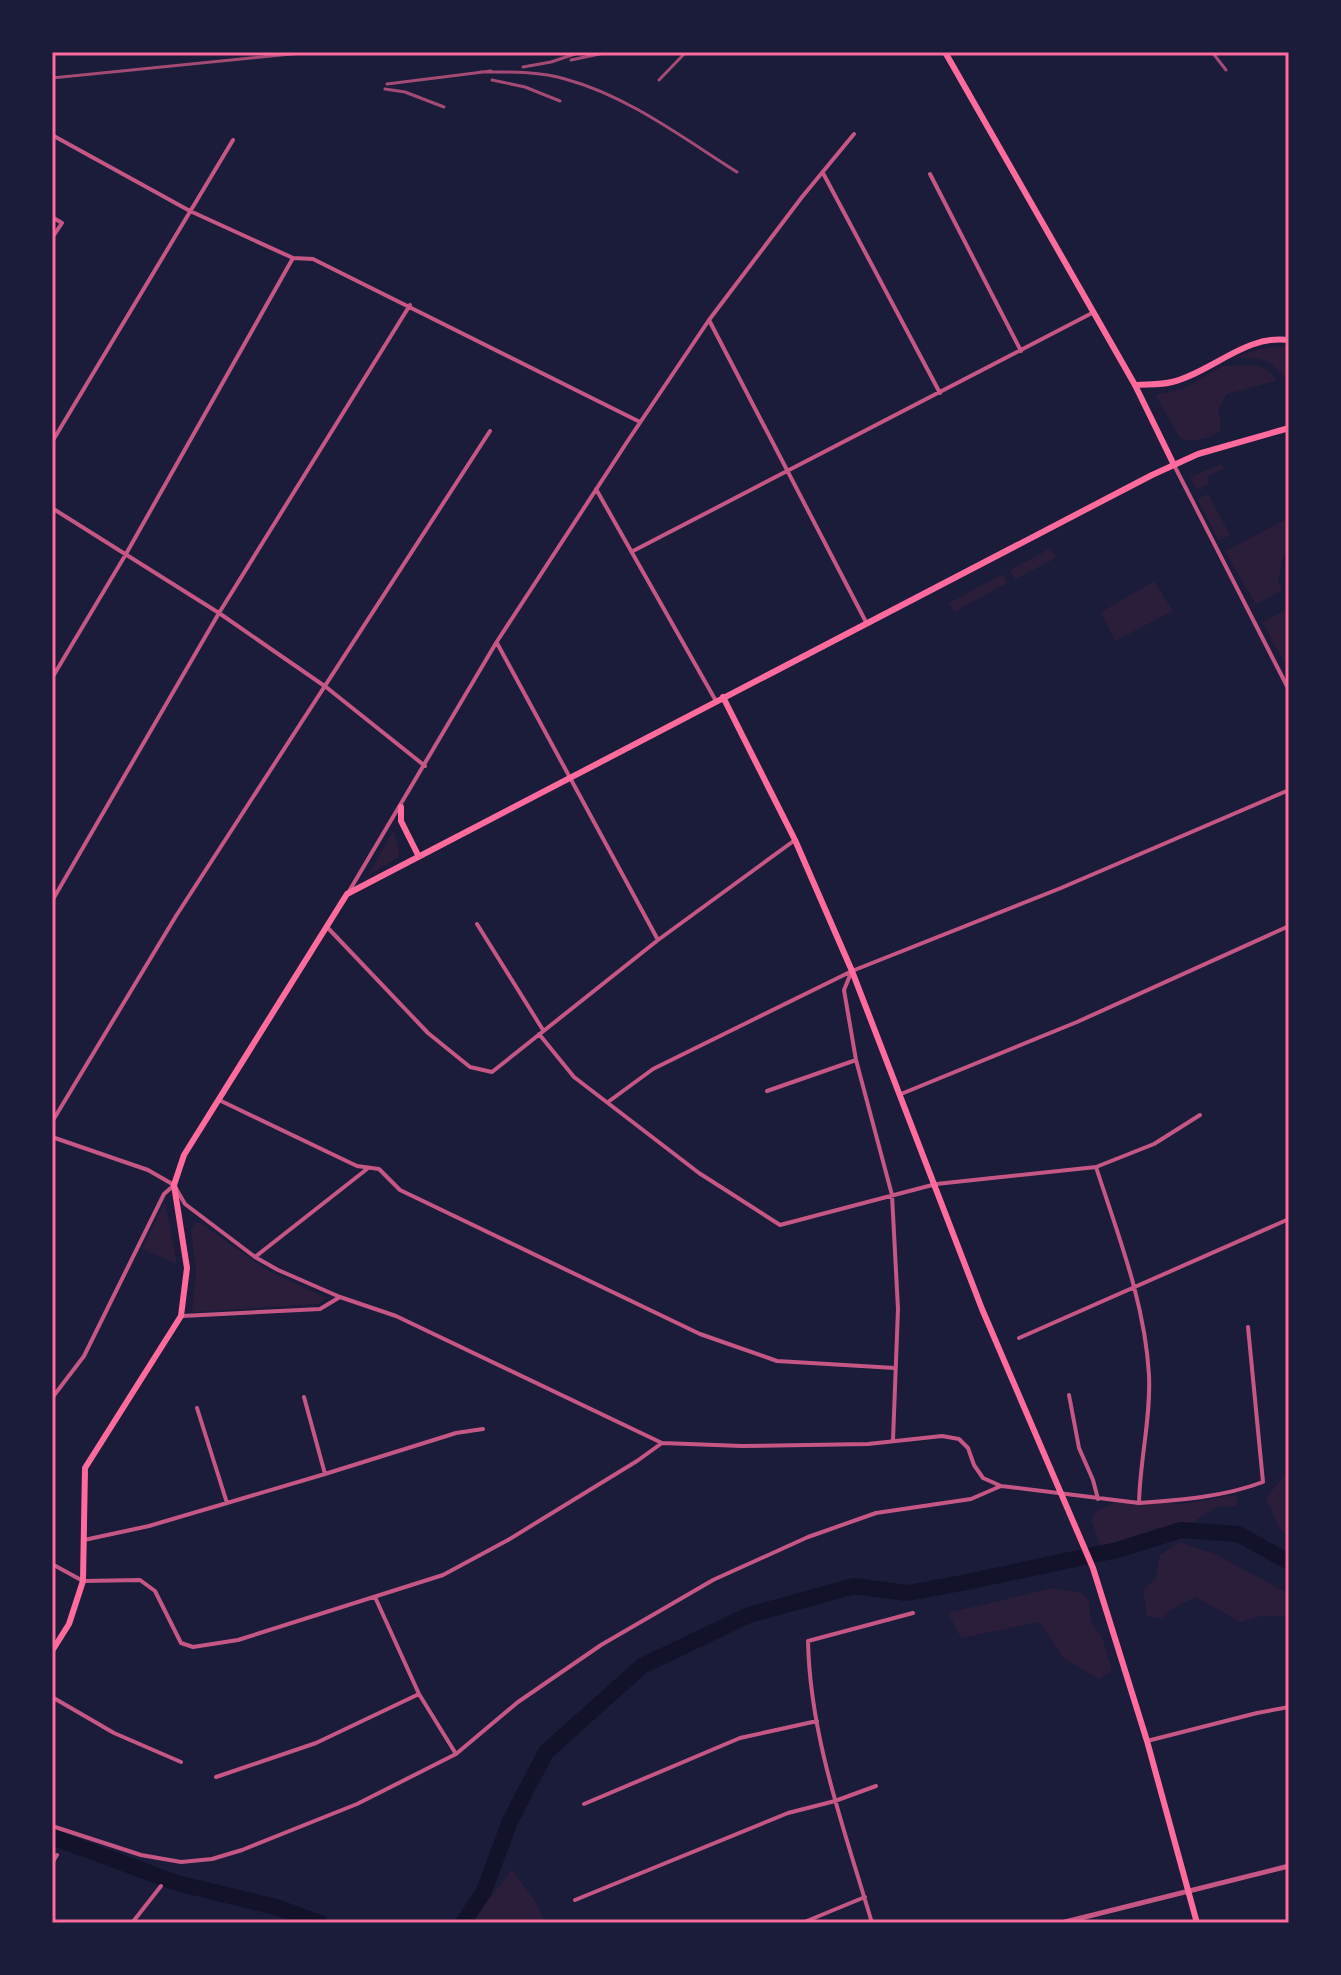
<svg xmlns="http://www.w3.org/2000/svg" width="1341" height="1975" viewBox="0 0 1341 1975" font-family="Ubuntu,sans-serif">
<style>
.green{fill:#2a1e3b}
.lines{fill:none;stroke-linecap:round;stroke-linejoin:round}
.river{stroke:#12122b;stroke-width:16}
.minor{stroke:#c65784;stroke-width:4}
.tertiary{stroke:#c65784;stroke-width:5}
.secondary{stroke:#ff6b9d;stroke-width:6}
.primary{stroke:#ff6b9d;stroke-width:6}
.rail{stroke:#a44b75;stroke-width:3}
.neatline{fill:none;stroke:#ff6b9d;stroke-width:3}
</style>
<rect width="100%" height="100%" fill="#1b1b3a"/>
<path class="green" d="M1277,347h12v35c-20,-24 -25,-24 -55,-24l25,-9z
M1223,366c19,0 45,-6 53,15l-49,13 -9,16 3,12 -2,10c-12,7 -26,11 -39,6l-25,-43 28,-6z
M1222,464l2,5 -16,7 1,8 -12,6 -7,-13z
M1208,494l22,41 -11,6 -22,-42z
M1289,518v27l-7,15 -4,23 5,7 -27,15 -31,-54z
M1051,548l5,10 -41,21 -5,-9z
M1003,574l4,9 -53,29 -5,-9z
M1154,581l19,30 -58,30 -14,-29z
M1284,611l5,14v35l-5,2 -22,-40z
M394,830l5,21 -1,7 -30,17z
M165,1201l12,63 -35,-15z
M195,1223h6l64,46 61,29 -7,6 -127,8 4,-41 -5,-41z
M1289,1476v59l-9,-6 -14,-31 17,-21z
M1236,1495l2,11 -22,1 -35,23 -78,23 -12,-33 6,-10 27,-11 57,5z
M1179,1542l38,13 72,39v22h-28l-21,6 -45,-25 -23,12 -12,10 -13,-3 -4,-26 13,-12 4,-23z
M1053,1588l28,5 8,8 2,21 11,15 10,34 -13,8 -35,-20 -25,-37 -78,16 -13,-25z
M512,1869l24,34 9,20h-74z"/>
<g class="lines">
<path class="river" d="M52,1837l125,46 99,24 44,16
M463,1923l21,-32 26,-70 36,-69 96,-86 107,-51 105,-29 53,7 55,-10 155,-33 64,-20 57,4 51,28"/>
<path class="minor" d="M52,135l138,76 103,47 20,1 327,163
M823,173l117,220
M930,174l91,177
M52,217l10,6 -10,15
M709,320l157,302
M52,442l181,-302
M1174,465l115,225
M596,489l120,212
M52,508l167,105 107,74 99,79
M633,551l461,-239
M497,643l161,297
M52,678l74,-124 167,-296
M348,893l148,-250 133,-204 80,-119 93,-123 52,-63
M52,901l167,-288 191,-308
M477,924l66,106
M327,927l101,106 42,34 22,5 166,-132 137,-100
M851,973l-7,17 12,70 36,135 6,114 -5,131
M539,1034l35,43 125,96 81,52 156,-41 160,-17 58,-23 46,-29
M767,1091l89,-31
M901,1094l176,-72 212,-96
M219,1100l138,66 22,3 21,21 300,144 77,27 118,7
M608,1102l45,-33 199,-98 209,-83 228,-98
M52,1122l124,-206 314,-485
M52,1137l96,33 26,15 11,19 70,53 23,13 62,27 56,19 266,127 80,3 126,-2 74,-8 17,3 9,9 6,17 9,13 18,8
M255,1257l112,-88
M182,1316l138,-7 20,-12
M1019,1338l270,-119
M1069,1395l10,53 14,32 5,19
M304,1397l21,77 131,-41 27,-4
M52,1398l32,-42 80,-162 9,-8
M197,1408l30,95 98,-29
M1139,1503c42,-3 84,-6 124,-21l-15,-155
M84,1540l65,-14 78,-23
M52,1564l31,17 57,-1 15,11 26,52 12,4 45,-7 205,-65 65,-35 129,-79 25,-18
M375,1597l44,97 37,60
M52,1697l62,36 67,29
M1147,1741l110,-28 32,-6
M216,1777l100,-34 103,-49
M584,1804l156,-66 77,-17
M52,1826l89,29 40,7 31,-3 30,-9 115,-46 99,-50 62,-52 83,-57 112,-65 95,-43 68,-24 95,-14 30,-13 138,17c1,-44 12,-85 10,-128 -4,-72 -31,-140 -53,-208
M52,1863l5,-8
M575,1900l213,-87 47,-12 41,-15
M132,1923l29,-37
M251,1923l1,-1
M802,1923l63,-26
M872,1923c-27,-92 -62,-185 -64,-282l105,-28"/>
<path class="tertiary" d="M1061,1923l228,-57"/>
<path class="secondary" d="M1135,385l39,80
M723,697l72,143 57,131 130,338 111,259 54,173 50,182
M401,807v14l17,34
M52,1651l17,-27 14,-43 2,-113 96,-152 6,-48 -13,-83 10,-30 163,-261 805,-419 46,-21 91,-26"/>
<path class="primary" d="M945,52l190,333c12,-1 26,0 37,-3 40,-10 74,-48 117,-42"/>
<path class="rail" d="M1212,52l14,18
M571,60l38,-8
M523,67l28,-5 30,-10
M480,72c29,0 58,-1 85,7 63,17 118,59 172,93
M52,78l259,-26
M492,80l33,7 35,14
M659,80l27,-28
M387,84l104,-13
M385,89l20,3 39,15"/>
</g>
<rect width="1341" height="1975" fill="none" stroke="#1b1b3a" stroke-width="108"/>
<rect x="54" y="54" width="1233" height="1867" class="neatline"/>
</svg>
